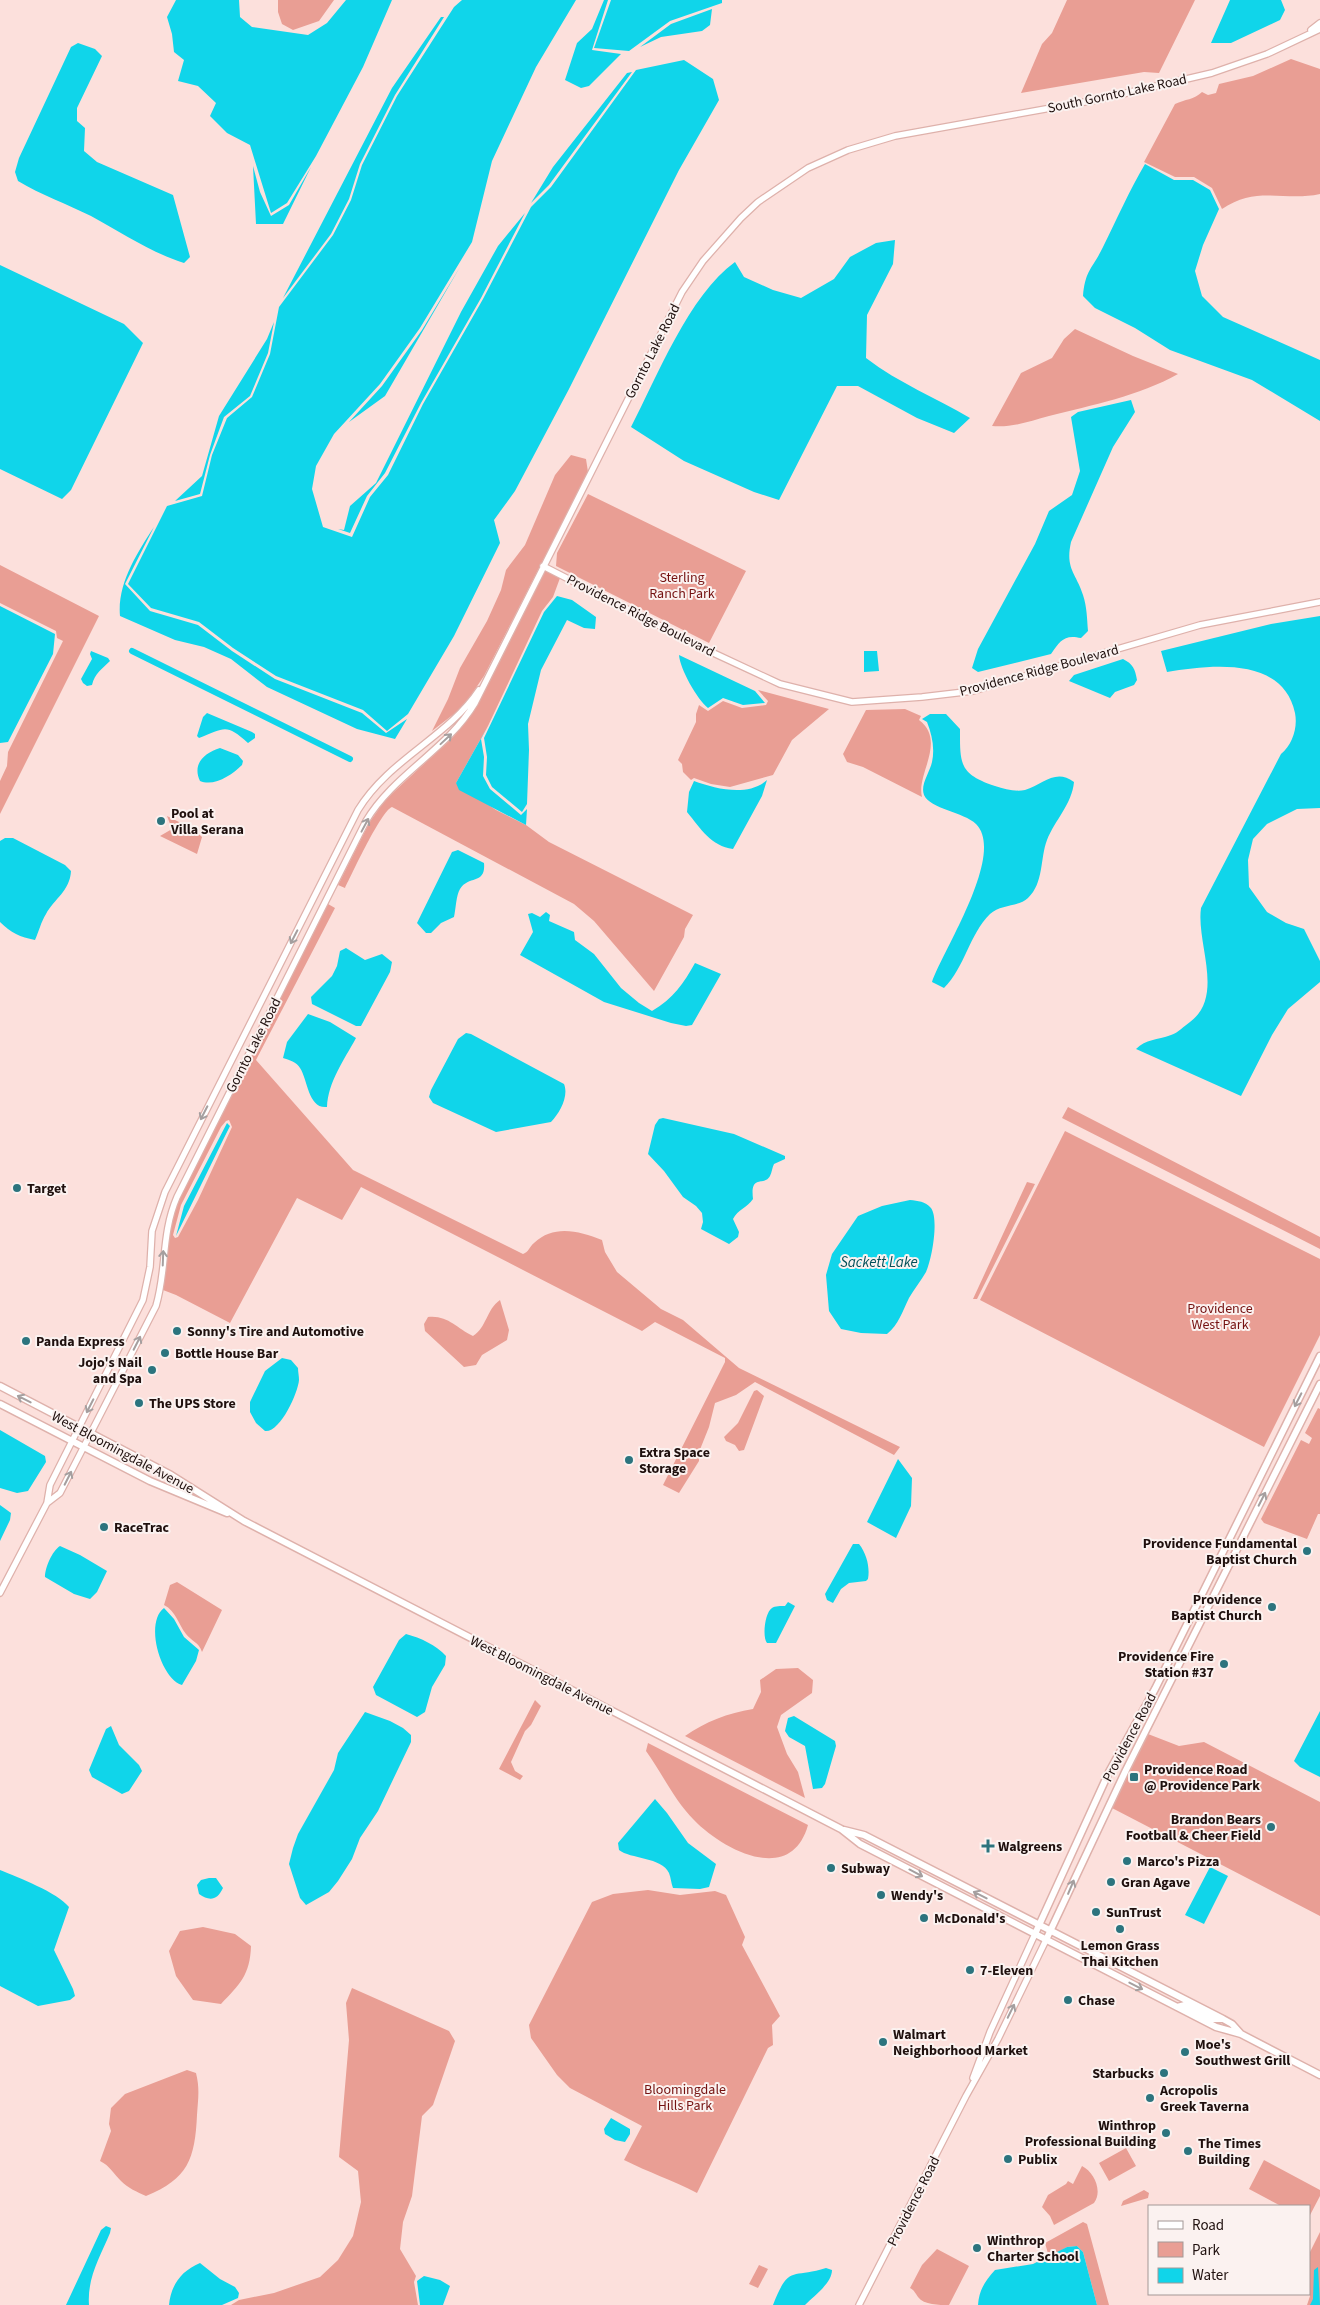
<svg xmlns="http://www.w3.org/2000/svg" width="1320" height="2305" viewBox="0 0 1320 2305" font-family="'Source Sans 3',sans-serif">
<style>
.green{fill:#e99e94;fill-rule:evenodd}
.water{fill:#10d5ea}
.lines{fill:none;stroke-linecap:round;stroke-linejoin:round}
.canal{stroke:#10d5ea;stroke-width:6}
.tertiary-casing{stroke:#deb1ab;stroke-width:8}
.secondary-casing{stroke:#deb1ab;stroke-width:9}
.tertiary{stroke:#fff;stroke-width:5.5}
.secondary{stroke:#fff;stroke-width:6}
.oneway{stroke:#a59f9f}
.poi-dot{fill:#2c747e;stroke:#fbf2f0;stroke-width:2}
.labels{text-anchor:middle;stroke-width:4;stroke-linejoin:round;paint-order:stroke}
.street-label{font-size:14px;fill:#1f100e;stroke:#fbf2f0}
.park-label{font-size:14px;fill:#751211;stroke:#fbf2f0}
.poi-label{font-size:14px;font-weight:bold;fill:#1f100e;stroke:#fbf2f0;text-anchor:start}
.water-label{font-size:15px;font-style:italic;fill:#045059;stroke:#fbf2f0}
</style>
<rect width="100%" height="100%" fill="#fce0dc"/>
<path class="green" d="M278,0h56l-15,21 -26,9 -11,-6 -4,-12z
M1067,0h128l-36,73 -15,-1 -123,21 21,-49 10,-11z
M1291,59l29,10v125c-36,8 -63,-9 -98,15l-10,-21 -18,-11h-19l-31,-15 31,-58c10,-5 19,-4 27,-12l6,3 8,-2 3,-9 34,-8z
M1075,329l58,27 45,18c-39,22 -86,31 -129,42 -19,5 -37,12 -57,10l29,-53 31,-15 12,-19z
M571,455l15,4 2,13 -104,204 -21,31 -31,24 16,-32 12,-31 27,-47 14,-31 5,-20 19,-25 30,-70z
M588,494l158,77 -37,72 -153,-77 1,-13z
M0,565l99,51 -99,198v-33l7,-15 1,-14 55,-111 -6,-3 -1,-7 -56,-28z
M545,570l15,8 -7,19 -11,14 -54,115 -32,57 40,27 30,15 23,17 144,73 -8,14 -1,8 -30,54 -60,-70 -20,-17 -182,-97c-11,4 -40,67 -47,81l-7,-3 31,-62 16,-23 68,-63 20,-25z
M758,690l71,19 -37,31 -19,35 -43,12 -19,-3 -17,-6 -3,2 -8,-8 -1,-8 -4,-4 18,-38v-8l3,-9 9,6 15,-10 19,7 24,-3 2,-4z
M905,709l16,7 -2,4c28,21 -3,54 3,77l-59,-30 -16,-5 -4,-8 23,-44z
M167,816l26,13 9,8 -5,17 -37,-18 12,-7z
M328,904l7,4 -79,152 97,110 170,84c6,-2 6,-7 11,-11 20,-19 45,-12 68,-3l3,12 12,20 44,37 22,11 56,48 161,79 -6,8 -139,-73 -19,13 -21,8 -6,24 -10,25v9l-20,32 -16,-8 62,-123v-4l-70,-36 -13,9 -281,-144 -19,33 -45,-22 -67,125 -54,-28 -13,-5 6,-60 10,-31zM229,1120l3,7 -34,73 -20,37 -3,1 -2,-3 8,-30 40,-78 5,-6z
M1068,1107l252,130v12l-258,-131z
M1065,1131l255,128v76l-56,112 -284,-147z
M1027,1182l8,2 -58,115h-4z
M500,1300l9,30 -2,10 -25,15 -6,10 -12,2 -39,-36 -1,-7 4,-7c20,-2 28,11 45,19 14,-9 13,-26 27,-36z
M757,1390l7,6 -20,54 -5,1 -4,-6 -9,-4 -2,-4 14,-14 16,-32z
M1318,1408l2,1v105h-2l-11,25 -43,-16 -3,-4 40,-79 8,4 3,-6 -7,-5z
M177,1582l45,28 -20,42c-3,-10 -11,-11 -16,-18 -8,-10 -10,-23 -22,-29l6,-20z
M798,1668l15,12 -1,13 -31,22 -4,12 10,27 11,18 7,26 -120,-62c20,-14 43,-23 68,-27l8,-17 -1,-12 16,-11z
M535,1700l6,6 -10,19 -6,6 -14,31 4,9 8,5 -3,4 -21,-11z
M1148,1734l31,12 25,-4 116,60v114l-208,-108z
M648,1743l160,82c-17,61 -85,25 -114,-5 -20,-20 -32,-47 -48,-69z
M648,1890l32,5 35,-4 11,4 19,42 -3,8 38,71 -8,9 1,20 -5,3 -71,145c-25,-13 -49,-21 -73,-33l18,-34 -72,-38 -13,-13 -26,-37 -2,-13 63,-123 21,-8z
M203,1927l32,7 16,12c-1,29 -11,38 -30,58l-28,-4 -17,-24 -7,-25 11,-20z
M352,1988l97,43 6,10 -22,64 -11,11 -10,80 -9,26 -3,27 16,27 -2,6 4,23h-187l8,-5 35,-7 46,-16 18,-17 15,-24 8,-34 -3,-31 -19,-14 10,-117 -3,-37z
M187,2070l9,3c4,16 2,26 1,42 -2,44 -9,64 -51,81 -9,-4 -18,-8 -25,-15 -8,-8 -11,-15 -21,-20l11,-30 -2,-7 2,-16 14,-14z
M1126,2148l10,18 -27,15 -10,-18z
M1264,2160l56,30v6l-11,21v-11h-28l-32,-17z
M1082,2166c12,6 21,25 12,37l-40,22 -4,-9 -8,-9 6,-12 18,-11 2,-3 5,3z
M1144,2190l5,3 -1,5 -27,8 2,-5z
M1083,2222l4,2 22,81h-12l-14,-53 -6,-6 -10,1 -18,10 -4,-14z
M1320,2232v73h-13l3,-9 -1,-42z
M937,2249l32,17 -20,39c-10,0 -25,0 -31,-8 -3,-4 -3,-6 -8,-9l12,-23z
M759,2265l9,4 -10,19 -9,-4z"/>
<path class="water" d="M176,0h63l1,17 12,10 56,8 19,-12 19,-23h46l-29,67 -47,89 -29,47 -16,10 -21,-68 -23,-12 -17,-17 6,-13 -18,-17 -20,-5 6,-21 -10,-8 -2,-18 -5,-17z
M462,0h114l-40,67 -44,94 -20,81 -52,86 -40,56 -46,50 -18,32 -4,23 11,38 29,10 18,-40 18,-22 35,-71 60,-105 48,-92 20,-20 85,-117 48,-10 29,19 6,21 -40,70 -110,219 -54,102 -21,29 6,23 -46,93 -46,78 -21,17 -24,-21 -87,-34 -43,-28 -34,-26 -48,-14 -23,-24 39,-78 35,-10 10,-41 15,-37 25,-21 18,-43 9,-47 54,-72 18,-35 11,-35 35,-69 57,-89z
M604,0h4l-16,50 29,4 -32,32 -8,2 -16,-8 12,-37 15,-14z
M611,0h111v3l-52,18 -41,30 -35,-3z
M1230,0h51l4,10 -5,10 -49,23h-20z
M712,9l-2,16 -8,6 -41,6 -21,10 31,-23z
M441,17h3l-49,78 -35,69 -11,35 -18,35 -48,64 109,-210z
M78,43l17,6 7,7 -25,52v13l8,7 -1,23 13,11 76,33 17,62 -6,6c-34,-11 -62,-30 -93,-47 -24,-12 -50,-21 -73,-35l-3,-9 4,-14 52,-111z
M632,72l-83,113 -18,18 22,-36 74,-94z
M1145,164l29,16h19l17,10 9,19 -16,36 -8,26 7,25 21,21 97,43v61l-68,-41 -82,-30 -35,-22 -40,-20 -12,-12c2,-26 10,-28 20,-49 14,-28 26,-56 42,-83z
M253,166l7,26 11,24 18,-11 22,-38 -28,57h-27z
M525,213l-44,85 -60,105 -36,70 -18,23 -17,37 -12,-4 6,1 6,-24 26,-23 85,-171 37,-66z
M895,240l-2,24 -26,51 -1,43c34,26 69,39 104,60l-16,15 -37,-15 -59,-32h-21l-58,114 -25,-8 -70,-31 -53,-34c26,-50 58,-132 104,-165l9,15 29,13 28,8 33,-19 16,-22 26,-14z
M0,265l124,59 19,19 -72,147 -9,9 -62,-30z
M460,267l-75,129 -36,26 33,-36 40,-56z
M274,322l-6,31 -18,43 -26,21 -14,38 -10,39 -25,7 27,-25 17,-60 48,-77z
M1131,400l4,12 -22,35 -42,95c-6,27 5,31 12,53 4,12 4,24 5,36l-7,7c-17,-4 -21,3 -30,16l-73,18 -6,-4 6,-19 57,-105 14,-33 23,-16 8,-24 -9,-54 7,-5z
M154,527l-29,57 25,27 48,14 34,26 43,28 87,34 24,20 21,-14 -12,20 -38,-10 -90,-42 -36,-28 -27,-12 -29,-7 -55,-24c-3,-32 17,-63 34,-89z
M557,596l15,4 24,17 -1,12 -11,-1 -17,-8 -26,50 -13,54 1,26 -2,54 -5,8 -30,-25 -6,-12 1,-18 -3,-19 60,-126z
M0,606l55,28 -2,20 -45,88 -8,1z
M1320,616v192l-23,1 -30,15 -14,15 -5,21 1,27 18,25 19,11 18,6 16,32v21l-32,27 -16,26 -31,61 -105,-47c10,-10 21,-9 35,-14 7,-2 13,-9 19,-13 35,-26 6,-79 11,-114l80,-154c11,-9 17,-26 14,-41 -12,-57 -84,-48 -128,-41l-6,-21 110,-27z
M91,651l17,7 2,3c-8,8 -15,12 -18,24l-5,1 -4,-3 -2,-4 11,-20 -2,-5z
M864,651h13l2,20 -15,1z
M679,655l76,36 10,12 -22,2 -20,-7 -15,10c-11,-9 -28,-39 -29,-53z
M1123,659c10,5 12,10 14,21l-3,5 -19,7 -5,6 -41,-17 5,-6z
M207,713l45,19 3,2v4l-7,5c-22,-20 -23,-15 -49,-5l-2,-2 6,-19z
M930,714h16l14,15c0,35 -1,45 35,57 10,3 20,6 30,4 18,-5 30,-22 49,-8 -2,22 -19,38 -27,58 -7,18 -3,43 -19,58 -9,9 -27,6 -38,16 -21,21 -25,53 -46,74l-12,-6c11,-32 74,-128 44,-158 -12,-12 -46,-15 -52,-29 -4,-10 6,-23 8,-33 3,-14 0,-27 -5,-40l-5,-3z
M488,726l-7,13 3,18 -1,19 7,13 31,26 6,-6 -1,16 -67,-35 -3,-7z
M220,748l18,7 5,6 -1,4c-10,10 -28,22 -42,16 -8,-17 4,-28 20,-33z
M767,780l-5,16 -29,53c-22,-3 -32,-20 -46,-37l2,-20 5,-11c22,8 54,16 73,-1z
M5,838h8l52,27 6,6c-1,20 -17,28 -25,43 -5,8 -7,17 -11,26 -15,-3 -24,-7 -35,-18v-81z
M458,850l26,13c2,22 -15,12 -24,26 -4,7 -4,19 -6,28l-13,6 -10,10h-5l-9,-10 35,-71z
M546,912l4,3 -1,6 25,11 1,8 19,14 27,34 18,15 13,8c21,-12 32,-28 43,-48l26,11 -29,51 -6,1 -15,-3 -67,-21 -84,-47 13,-23 -5,-18 4,-1 8,4z
M346,948l19,12 17,-6 10,8 -2,10 -29,54h-5l-44,-22 -1,-7 21,-21 5,-10 3,-15z
M308,1014l22,8 26,16c-12,22 -28,44 -29,69 -19,2 -19,-27 -27,-39 -3,-6 -11,-8 -17,-10l4,-16z
M466,1033l5,1 93,50c5,12 -4,29 -13,38l-55,10 -63,-29 -4,-6 2,-7 27,-51z
M663,1118l71,16 51,22v3l-11,5c-2,4 -2,8 -4,12 -6,11 -20,-3 -17,23 -6,9 -15,10 -20,20l6,13 -1,5 -9,7 -28,-15 2,-7 -1,-9 -6,-7 -13,-9 -19,-26 -16,-17 7,-29 4,-6z
M227,1123l3,3 -6,12 -48,98 8,-30z
M910,1200c8,1 15,1 21,8 8,11 1,51 -5,64 -5,9 -12,17 -17,26 -7,14 -10,26 -22,36l-26,-1 -20,-4 -12,-18 -3,-36 6,-21 26,-38 24,-10z
M282,1358l9,2 7,8c0,4 1,8 1,12 -1,13 -19,53 -34,51l-9,-8 -6,-11v-10l15,-31z
M0,1430l45,26 1,6 -18,29 -11,2 -17,-5z
M898,1459l14,19 -1,28 -15,32 -29,-16z
M0,1505l11,8 -1,7 -10,21z
M853,1544h6c8,10 11,24 9,35l-2,2 -17,2 -8,6 -8,14 -6,-3 -2,-6z
M60,1546l20,9 27,16 -10,21 -7,7 -16,-5 -29,-17c0,-9 7,-26 15,-31z
M788,1602l7,4 -19,37h-9c-5,-6 -2,-31 5,-35 3,-2 9,-2 13,-2z
M164,1608l10,11 10,18 15,13 -3,11 -14,24c-21,-6 -38,-62 -18,-77z
M406,1634c15,4 30,11 40,22l-1,9 -13,22 -7,25 -8,5 -41,-22 -3,-8 26,-47z
M1320,1711v66l-20,-10 -6,-6z
M365,1712l25,9 13,7 8,7v7l-33,69 -18,27 -8,21 -14,22 -9,11 -23,13 -6,-7 -11,-34 4,-16 5,-14 36,-64 4,-17z
M794,1716l41,25 1,5 -11,38 -3,4 -9,1 -8,-43 -16,-9 -4,-6 3,-13z
M111,1726l8,19 20,20 3,6 -13,20 -7,3 -30,-17 -3,-7 17,-41z
M655,1799l12,14 21,30 28,21 -7,23 -9,2 -27,-1c-2,-5 -2,-10 -4,-15 -7,-16 -39,-14 -50,-23l-1,-7z
M1210,1867l18,9 -24,48 -19,-9z
M0,1870c19,8 57,22 69,37l-15,43 19,39 2,7 -5,4 -32,6 -38,-20z
M209,1878h7l7,10c-6,13 -14,13 -24,6l-2,-9 4,-5z
M611,2118l19,11v5l-5,8 -10,-2 -10,-6 -1,-5z
M106,2226l5,2 -1,5c-10,24 -23,45 -21,72h-23l35,-75z
M1077,2246l6,6 14,53h-119c1,-15 7,-24 17,-35l38,-6 34,-17z
M200,2263l20,16 15,8 4,6 -1,5 -16,7h-53c2,-20 12,-34 31,-42z
M1318,2267l2,38h-10l3,-6 1,-29z
M826,2268l6,2c0,13 -18,26 -27,35h-32c16,-41 18,-26 53,-37z
M424,2276l16,4 10,6 -7,19h-23l-3,-24z"/>
<g class="lines">
<path class="canal" d="M132,651l218,108"/>
<g class="tertiary-casing">
<path id="tertiary" d="M1311,30l9,-7
M543,566l164,84 73,34 72,18 70,-5 51,-6 227,-66 120,-23
M47,1503l13,-10 96,-187c11,-37 5,-72 21,-109l189,-376c28,-47 81,-71 109,-118l207,-411 21,-31 38,-43 17,-16 50,-34 40,-18 47,-14 206,-37 111,-26 55,-19 53,-25
M0,1593l47,-90 3,-18 93,-185 7,-33 2,-36 13,-39 193,-382c31,-51 90,-73 121,-120
M973,2078l17,-46 45,-98
M859,2305l107,-209 32,-57 48,-99"/>
</g>
<g class="secondary-casing">
<path id="secondary" d="M0,1386l171,89 73,46 597,308 19,15 356,183 25,7 79,41
M0,1404l150,77 77,32
M844,1830l20,5 359,184 9,5 9,10
M1035,1934l74,-162 46,-83 165,-333
M1046,1940l80,-170 194,-386
M1177,2007l8,-2 28,14h9"/>
</g>
<use href="#tertiary" class="tertiary"/>
<use href="#secondary" class="secondary"/>
</g>
<defs><path id="oneway-shaft" d="M-6 0H5M1.5-3L5.5 0L1.5 3" fill="none" stroke-width="1.6" stroke-linecap="round" stroke-linejoin="round" transform="scale(1.25)"/></defs>
<g class="oneway">
<use href="#oneway-shaft" transform="translate(446 739) rotate(-43)"/>
<use href="#oneway-shaft" transform="translate(365 825) rotate(-62)"/>
<use href="#oneway-shaft" transform="translate(294 937) rotate(117)"/>
<use href="#oneway-shaft" transform="translate(204 1113) rotate(117)"/>
<use href="#oneway-shaft" transform="translate(163 1258) rotate(-88)"/>
<use href="#oneway-shaft" transform="translate(137 1343) rotate(-63)"/>
<use href="#oneway-shaft" transform="translate(24 1399) rotate(-153)"/>
<use href="#oneway-shaft" transform="translate(1298 1400) rotate(117)"/>
<use href="#oneway-shaft" transform="translate(90 1406) rotate(117)"/>
<use href="#oneway-shaft" transform="translate(68 1478) rotate(-63)"/>
<use href="#oneway-shaft" transform="translate(1262 1499) rotate(-63)"/>
<use href="#oneway-shaft" transform="translate(916 1873) rotate(28)"/>
<use href="#oneway-shaft" transform="translate(1071 1887) rotate(-67)"/>
<use href="#oneway-shaft" transform="translate(980 1895) rotate(-153)"/>
<use href="#oneway-shaft" transform="translate(1136 1986) rotate(27)"/>
<use href="#oneway-shaft" transform="translate(1011 2011) rotate(-64)"/>
</g>
<g class="poi-dot">
<circle cx="161" cy="821" r="5"/>
<circle cx="17" cy="1188" r="5"/>
<circle cx="177" cy="1331" r="5"/>
<circle cx="26" cy="1341" r="5"/>
<circle cx="165" cy="1353" r="5"/>
<circle cx="152" cy="1370" r="5"/>
<circle cx="139" cy="1403" r="5"/>
<circle cx="629" cy="1460" r="5"/>
<circle cx="104" cy="1527" r="5"/>
<circle cx="1307" cy="1551" r="5"/>
<circle cx="1272" cy="1607" r="5"/>
<circle cx="1224" cy="1664" r="5"/>
<rect x="1129" y="1772" width="10" height="10" rx="2.5"/>
<circle cx="1271" cy="1827" r="5"/>
<path d="M985.5 1838.5h5v5h5v5h-5v5h-5v-5h-5v-5h5z"/>
<circle cx="1127" cy="1861" r="5"/>
<circle cx="831" cy="1868" r="5"/>
<circle cx="1111" cy="1882" r="5"/>
<circle cx="881" cy="1895" r="5"/>
<circle cx="1096" cy="1912" r="5"/>
<circle cx="924" cy="1918" r="5"/>
<circle cx="1120" cy="1929" r="5"/>
<circle cx="970" cy="1970" r="5"/>
<circle cx="1068" cy="2000" r="5"/>
<circle cx="883" cy="2042" r="5"/>
<circle cx="1185" cy="2052" r="5"/>
<circle cx="1164" cy="2073" r="5"/>
<circle cx="1150" cy="2098" r="5"/>
<circle cx="1166" cy="2133" r="5"/>
<circle cx="1188" cy="2151" r="5"/>
<circle cx="1008" cy="2159" r="5"/>
<circle cx="977" cy="2248" r="5"/>
</g>
<g class="labels">
<g class="street-label">
<text transform="translate(1117 93) rotate(-12)" y="5">South Gornto Lake Road</text>
<text transform="translate(652 351) rotate(-63)" y="5">Gornto Lake Road</text>
<text transform="translate(641 615) rotate(27)" y="5">Providence Ridge Boulevard</text>
<text transform="translate(1039 670) rotate(-15)" y="5">Providence Ridge Boulevard</text>
<text transform="translate(253 1045) rotate(-63)" y="5">Gornto Lake Road</text>
<text transform="translate(123 1452) rotate(28)" y="5">West Bloomingdale Avenue</text>
<text transform="translate(542 1675) rotate(27)" y="5">West Bloomingdale Avenue</text>
<text transform="translate(1129 1737) rotate(-62)" y="5">Providence Road</text>
<text transform="translate(913 2201) rotate(-63)" y="5">Providence Road</text>
</g>
<g class="park-label">
<text x="682" y="582">Sterling<tspan x="682" dy="16">Ranch Park</tspan></text>
<text x="1220" y="1313">Providence<tspan x="1220" dy="16">West Park</tspan></text>
<text x="685" y="2094">Bloomingdale<tspan x="685" dy="16">Hills Park</tspan></text>
</g>
<g class="poi-label">
<text x="171" y="818">Pool at<tspan x="171" dy="16">Villa Serana</tspan></text>
<text x="27" y="1193">Target</text>
<text x="187" y="1336">Sonny's Tire and Automotive</text>
<text x="36" y="1346">Panda Express</text>
<text x="175" y="1358">Bottle House Bar</text>
<text x="142" y="1367" text-anchor="end">Jojo's Nail<tspan x="142" dy="16">and Spa</tspan></text>
<text x="149" y="1408">The UPS Store</text>
<text x="639" y="1457">Extra Space<tspan x="639" dy="16">Storage</tspan></text>
<text x="114" y="1532">RaceTrac</text>
<text x="1297" y="1548" text-anchor="end">Providence Fundamental<tspan x="1297" dy="16">Baptist Church</tspan></text>
<text x="1262" y="1604" text-anchor="end">Providence<tspan x="1262" dy="16">Baptist Church</tspan></text>
<text x="1214" y="1661" text-anchor="end">Providence Fire<tspan x="1214" dy="16">Station #37</tspan></text>
<text x="1144" y="1774">Providence Road<tspan x="1144" dy="16">@ Providence Park</tspan></text>
<text x="1261" y="1824" text-anchor="end">Brandon Bears<tspan x="1261" dy="16">Football &amp; Cheer Field</tspan></text>
<text x="998" y="1851">Walgreens</text>
<text x="1137" y="1866">Marco's Pizza</text>
<text x="841" y="1873">Subway</text>
<text x="1121" y="1887">Gran Agave</text>
<text x="891" y="1900">Wendy's</text>
<text x="1106" y="1917">SunTrust</text>
<text x="934" y="1923">McDonald's</text>
<text x="1120" y="1950" text-anchor="middle">Lemon Grass<tspan x="1120" dy="16">Thai Kitchen</tspan></text>
<text x="980" y="1975">7-Eleven</text>
<text x="1078" y="2005">Chase</text>
<text x="893" y="2039">Walmart<tspan x="893" dy="16">Neighborhood Market</tspan></text>
<text x="1195" y="2049">Moe's<tspan x="1195" dy="16">Southwest Grill</tspan></text>
<text x="1154" y="2078" text-anchor="end">Starbucks</text>
<text x="1160" y="2095">Acropolis<tspan x="1160" dy="16">Greek Taverna</tspan></text>
<text x="1156" y="2130" text-anchor="end">Winthrop<tspan x="1156" dy="16">Professional Building</tspan></text>
<text x="1198" y="2148">The Times<tspan x="1198" dy="16">Building</tspan></text>
<text x="1018" y="2164">Publix</text>
<text x="987" y="2245">Winthrop<tspan x="987" dy="16">Charter School</tspan></text>
</g>
<g class="water-label">
<text x="879" y="1267">Sackett Lake</text>
</g>
</g>
<rect x="1148" y="2205" width="162" height="90" fill="#fbf2f0" stroke="#a39896"/>
<rect x="1158" y="2221" width="25" height="8" fill="#ffffff" stroke="#a39896"/>
<text x="1192" y="2230" font-size="15" fill="#1f100e">Road</text>
<rect x="1158" y="2242" width="25" height="15" fill="#e99e94" stroke="#a39896"/>
<text x="1192" y="2255" font-size="15" fill="#1f100e">Park</text>
<rect x="1158" y="2268" width="25" height="15" fill="#10d5ea" stroke="#a39896"/>
<text x="1192" y="2280" font-size="15" fill="#1f100e">Water</text>
</svg>
